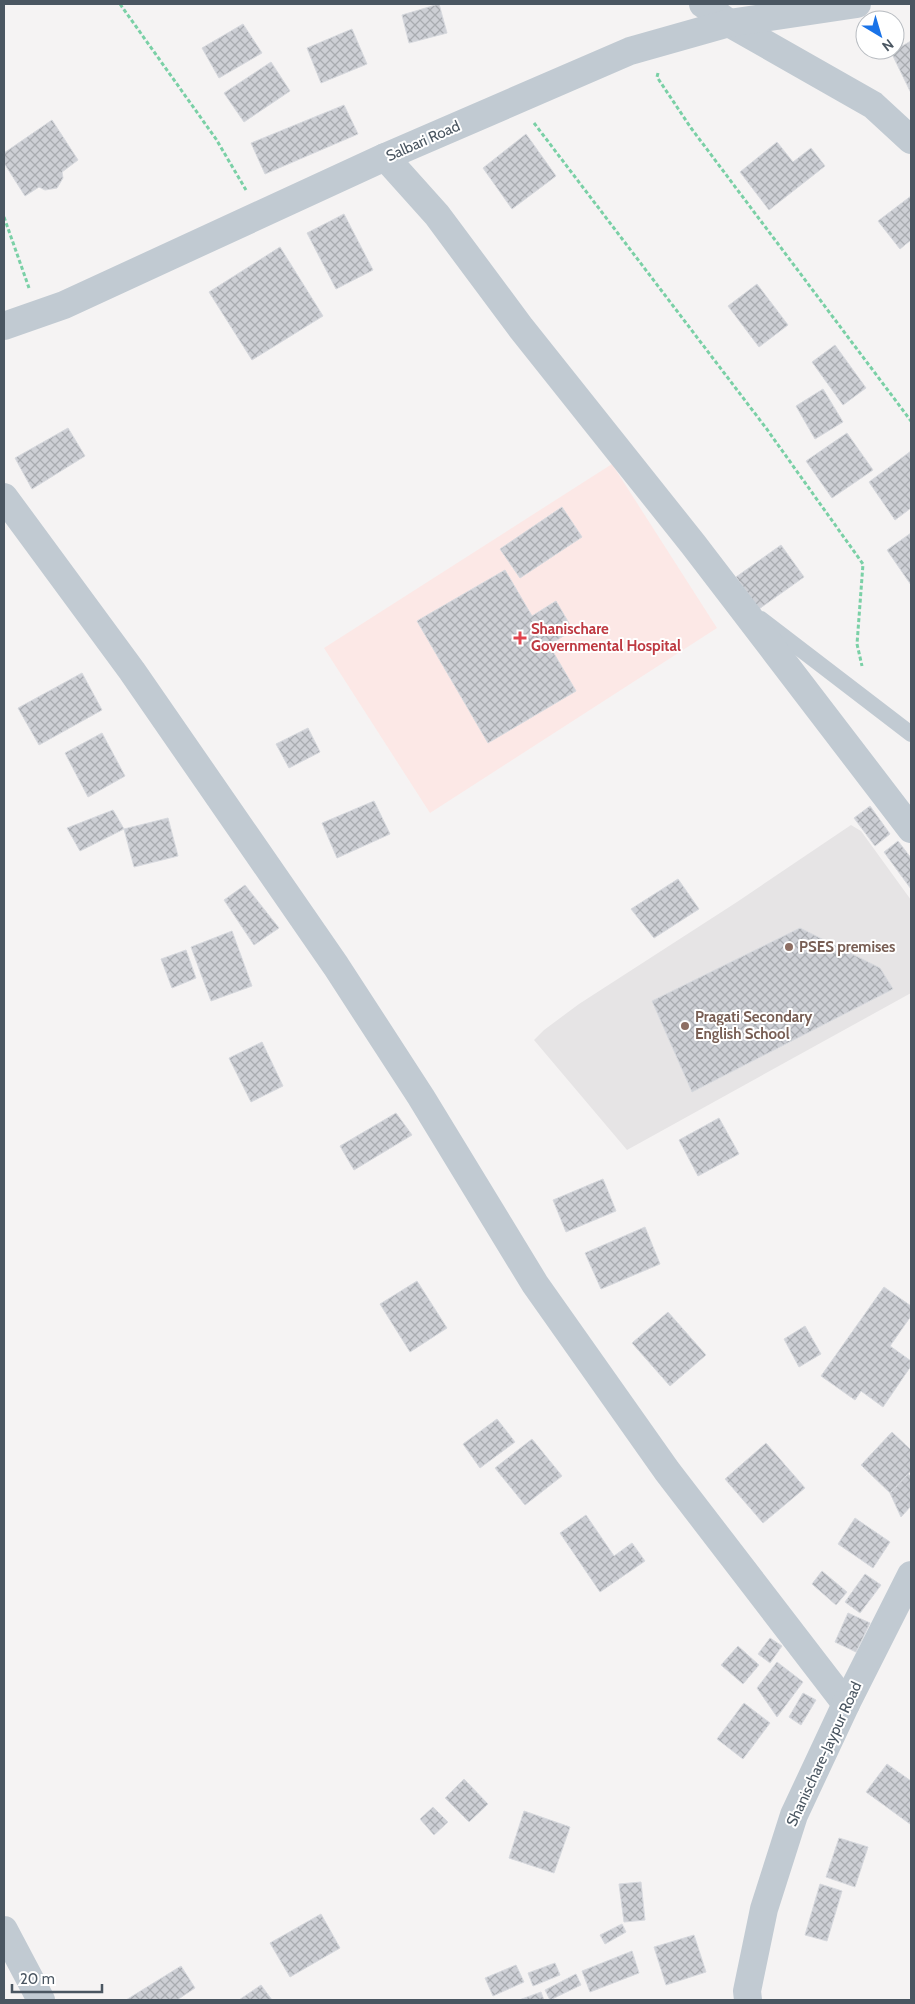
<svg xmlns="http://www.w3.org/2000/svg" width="915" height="2004" viewBox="0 0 915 2004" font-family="Cabin,sans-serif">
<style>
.education{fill:#e6e4e5}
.medical{fill:#fce8e6}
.building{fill:url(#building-cross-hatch);stroke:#d7d9de}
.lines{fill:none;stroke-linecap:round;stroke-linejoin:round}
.path{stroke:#7ad0a6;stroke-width:3;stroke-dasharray:4 2.5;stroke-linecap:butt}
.service{stroke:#c1cad2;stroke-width:16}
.minor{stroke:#c1cad2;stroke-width:28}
.tertiary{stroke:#c1cad2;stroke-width:28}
.health-dot{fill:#e0444e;stroke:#fff;stroke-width:2}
.education-dot{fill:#8d6e63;stroke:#fff;stroke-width:2}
.labels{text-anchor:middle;stroke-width:4;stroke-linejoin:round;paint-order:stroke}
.street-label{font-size:15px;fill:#4a5661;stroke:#fff}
.health-label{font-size:15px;font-weight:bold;fill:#be3a42;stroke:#fff;text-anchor:start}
.education-label{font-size:15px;font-weight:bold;fill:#785e54;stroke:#fff;text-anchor:start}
</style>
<defs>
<pattern id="building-cross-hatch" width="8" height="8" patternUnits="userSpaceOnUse" patternTransform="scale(1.25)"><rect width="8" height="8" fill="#cdcfd5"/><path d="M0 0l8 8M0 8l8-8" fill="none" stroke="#a8abb0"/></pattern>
</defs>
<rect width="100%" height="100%" fill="#f5f3f3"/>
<path class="education" d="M851,825l10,6 50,69v93l-284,157 -93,-110 10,-10 35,-26 158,-102z"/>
<path class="medical" d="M612,464l105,164 -287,185 -106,-165z"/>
<path class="building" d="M439,4l8,29 -38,10 -7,-28z
M243,24l19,29 -43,25 -17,-30z
M352,29l15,35 -46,19 -14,-35z
M911,41v52l-20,-41z
M271,62l19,29 -46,31 -20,-29z
M344,105l14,29 -93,40 -14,-31z
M52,120l26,40 -16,12 1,6 -6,10 -12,2 -6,-3 -14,9 -21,-33v-10z
M526,134l30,42 -44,33 -29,-41z
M777,142l16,20 18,-14 14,18 -56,44 -29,-38z
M911,196v44l-11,9 -22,-28z
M344,214l29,56 -37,19 -29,-56z
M280,247l43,69 -71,44 -43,-68z
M757,284l31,41 -29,22 -31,-41z
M835,345l31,43 -23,17 -31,-43z
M823,389l20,33 -28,17 -19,-33z
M68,428l17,28 -53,33 -17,-31z
M847,433l26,37 -41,28 -26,-37z
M911,451v57l-16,12 -26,-38z
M562,507l20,30 -62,41 -20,-29z
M911,533v52l-24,-35z
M781,545l23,32 -45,32 -23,-32z
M505,570l27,46 24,-15 17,29 -24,15 27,46 -88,52 -71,-122z
M82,673l20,37 -63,35 -21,-37z
M308,728l12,24 -31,16 -13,-24z
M102,733l23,43 -37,21 -23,-44z
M374,801l16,33 -53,24 -15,-35z
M870,806l20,28 -15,12 -21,-28z
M113,810l11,19 -44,22 -13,-23z
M168,818l10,38 -44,11 -10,-38z
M898,841l13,17v31l-27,-37z
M678,879l21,30 -45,29 -23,-29z
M245,885l34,43 -25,17 -30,-45z
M800,928l80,40 13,21 -201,103 -40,-91z
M232,931l20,55 -41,15 -20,-54z
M186,950l10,28 -24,10 -11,-29z
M262,1042l21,44 -32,16 -22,-44z
M396,1113l16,22 -58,35 -14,-24z
M719,1118l20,36 -41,22 -19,-36z
M603,1179l13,32 -50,21 -13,-32z
M645,1227l15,37 -59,25 -16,-36z
M417,1281l30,47 -37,24 -30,-48z
M884,1287l27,19v10l-21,30 21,15v5l-28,41 -22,-16 -6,9 -34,-24z
M668,1312l38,43 -36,31 -38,-43z
M805,1326l16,28 -22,13 -15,-28z
M497,1419l18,23 -35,26 -17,-24z
M892,1432l19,18v21l-21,22 -29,-28z
M532,1439l30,37 -37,29 -30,-37z
M766,1443l39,45 -42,35 -38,-44z
M908,1474l3,2v30l-10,11 -11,-24z
M586,1515l28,41 18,-13 13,18 -45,31 -40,-59z
M855,1518l35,24 -17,26 -35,-24z
M822,1571l25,21 -11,13 -24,-21z
M865,1574l16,11 -21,28 -15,-11z
M848,1613l22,10 -14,29 -21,-10z
M770,1638l12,8 -12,17 -12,-9z
M738,1646l21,19 -16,19 -22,-19z
M777,1662l26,20 -26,35 -20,-29z
M803,1693l13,7 -15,25 -12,-8z
M744,1703l26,20 -27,36 -26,-20z
M887,1764l24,17v41l-1,2 -44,-32z
M464,1779l24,25 -19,18 -24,-24z
M433,1807l15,15 -14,13 -14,-16z
M524,1811l46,16 -16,46 -45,-15z
M839,1838l29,9 -13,40 -29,-10z
M641,1882l4,38 -21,2 -5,-38z
M820,1884l22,7 -15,50 -22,-6z
M321,1914l19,34 -50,29 -20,-34z
M622,1924l4,8 -21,12 -5,-9z
M694,1935l12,37 -40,13 -12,-38z
M632,1951l7,22 -49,19 -8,-21z
M555,1963l5,12 -27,11 -5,-13z
M516,1965l8,17 -31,14 -8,-18z
M181,1966l14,22 -18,12h-51z
M576,1974l5,11 -31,15 -5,-10z
M261,1985l11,15h-33z
M541,1992l3,8h-25z"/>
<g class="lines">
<path class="path" d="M120,4l96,135 30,51
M658,73l-1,4 34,51 220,293
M534,123l232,305 97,136 -6,80 5,22
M4,217l25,71"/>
<path class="service" d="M761,619l150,115"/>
<path class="minor" d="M703,4l26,19 144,82 38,35
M385,157l52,58 84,113 172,216 218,285
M4,497l128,174 204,295 85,131 114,187 132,187 179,233
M4,1930l37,70"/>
<path class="tertiary" d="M4,326l60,-21 321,-148 245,-106 99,-28 128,-19
M748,2000l-1,-9 17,-82 30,-94 52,-111 65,-129"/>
</g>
<path class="health-dot" d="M517.5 630.5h5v5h5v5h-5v5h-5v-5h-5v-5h5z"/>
<g class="education-dot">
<circle cx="789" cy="947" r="5"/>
<circle cx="685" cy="1026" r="5"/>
</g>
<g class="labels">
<g class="street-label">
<text transform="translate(423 141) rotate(-24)" y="5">Salbari Road</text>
<text transform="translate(824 1754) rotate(-65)" y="5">Shanischare-Jaypur Road</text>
</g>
<g class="health-label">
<text x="531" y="634">Shanischare<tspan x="531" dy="17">Governmental Hospital</tspan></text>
</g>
<g class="education-label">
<text x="799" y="952">PSES premises</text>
<text x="695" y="1022">Pragati Secondary<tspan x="695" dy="17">English School</tspan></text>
</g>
</g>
<rect width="915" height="2004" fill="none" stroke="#4a5661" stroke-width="10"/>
<g transform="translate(880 35) rotate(142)"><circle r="24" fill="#ffffff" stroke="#b7bbc0"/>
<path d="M0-4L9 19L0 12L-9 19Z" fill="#1a73e8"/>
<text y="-8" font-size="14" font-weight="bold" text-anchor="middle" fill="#4a5661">N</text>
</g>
<path d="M12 1984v8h90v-8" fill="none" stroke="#4a5661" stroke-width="2.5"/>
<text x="20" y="1984" font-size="15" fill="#4a5661" stroke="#ffffff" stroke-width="4" paint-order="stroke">20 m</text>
</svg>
